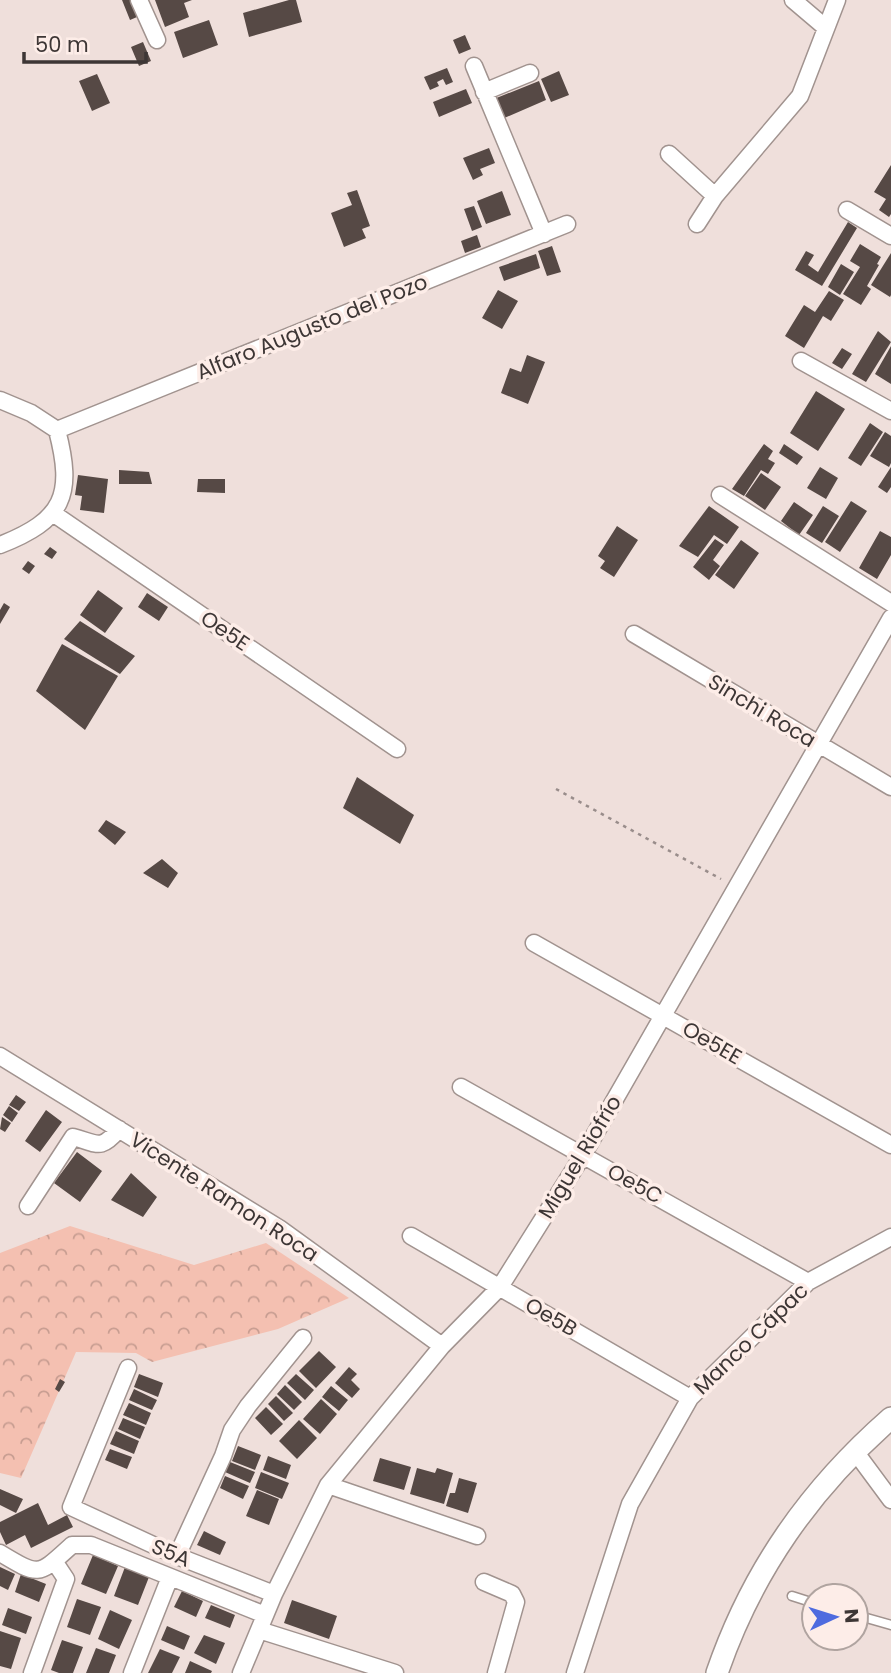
<svg xmlns="http://www.w3.org/2000/svg" width="891" height="1673" viewBox="0 0 891 1673" font-family="Poppins,sans-serif">
<style>
.forest{fill:url(#forest-crowns)}
.building{fill:#564945}
.lines{fill:none;stroke-linecap:round;stroke-linejoin:round}
.service-casing{stroke:#a1938f;stroke-width:11}
.minor-casing{stroke:#a1938f;stroke-width:19}
.secondary-casing{stroke:#a1938f;stroke-width:24}
.path{stroke:#998d8b;stroke-width:2.5;stroke-dasharray:3.5 5;stroke-linecap:butt}
.service{stroke:#fff;stroke-width:8}
.minor{stroke:#fff;stroke-width:16}
.secondary{stroke:#fff;stroke-width:21}
.labels{text-anchor:middle;stroke-width:7;stroke-linejoin:round;paint-order:stroke}
.street-label{font-size:21px;fill:#3d3635;stroke:#fdede8}
</style>
<defs>
<pattern id="forest-crowns" width="20" height="18" patternUnits="userSpaceOnUse" patternTransform="scale(1.75)"><rect width="20" height="18" fill="#f4c0b1"/><path d="M2 6a3 3 0 1 1 6 0M12 15a3 3 0 1 1 6 0" fill="none" stroke="#c79d91"/></pattern>
</defs>
<rect width="100%" height="100%" fill="#efdfdb"/>
<path class="forest" d="M70,1226l124,39 72,-22 83,55 -71,31 -126,33 -16,-9 -60,-1 -55,126 -21,-5v-220z"/>
<path class="building" d="M122,0h8l7,17 -7,3z
M155,0h37l-8,3 5,14 -24,10z
M289,0h7l6,22 -53,15 -6,-24z
M209,20l9,25 -35,13 -9,-26z
M465,35l6,14 -12,5 -6,-14z
M143,42l8,19 -12,5 -8,-19z
M447,68l6,14 -7,3 -3,-6 -6,3 2,4 -9,4 -6,-13z
M559,71l10,24 -18,7 -10,-23z
M97,74l13,29 -18,8 -13,-30z
M539,81l7,19 -44,19 -8,-20z
M466,89l6,14 -33,14 -6,-15z
M489,148l6,15 -15,6 3,6 -10,5 -10,-22z
M891,165v49l-2,3 -10,-7 7,-11 -12,-7z
M357,190l13,36 -8,3 4,9 -22,9 -13,-34 21,-8 -5,-12z
M502,191l9,24 -25,9 -9,-23z
M474,206l8,21 -10,4 -8,-22z
M848,222l9,6 -35,58 -27,-16 11,-19 8,4 -6,10 10,7z
M477,235l4,12 -16,6 -4,-12z
M860,244l21,13 -4,7 2,1 -12,21 4,3 -10,16 -18,-11 17,-27 -10,-6z
M552,246l9,26 -14,4 -9,-25z
M891,253v42l-1,2 -19,-12z
M536,254l4,14 -36,13 -5,-14z
M841,264l13,8 -14,23 -12,-8z
M498,290l20,11 -16,28 -20,-11z
M829,291l15,9 -13,21 -8,-5 -19,32 -19,-12 19,-31 11,7z
M878,331l13,11 -25,40 -14,-8z
M891,346v38l-16,-10z
M842,348l10,6 -10,15 -10,-6z
M527,355l18,7 -17,42 -27,-11 9,-25 11,4z
M816,391l29,18 -27,42 -28,-18z
M870,423l13,9 -22,34 -13,-8z
M885,432l6,4v27l-2,4 -19,-11z
M764,444l9,7 -5,8 7,4 -7,11 -7,-4 -17,26 -12,-7z
M784,444l19,13 -6,8 -18,-12z
M820,467l18,11 -12,21 -19,-11z
M891,467v20l-4,6 -9,-6z
M119,470l30,2 3,12h-33z
M761,473l20,14 -16,23 -20,-14z
M78,475l30,4 -4,34 -24,-3 2,-14 -7,-1z
M198,479h27v14l-28,-1z
M851,501l16,10 -27,41 -15,-10z
M794,502l19,13 -14,20 -18,-14z
M709,506l30,21 -12,17 -13,-9 -16,22 -19,-11z
M823,506l16,10 -17,27 -16,-10z
M617,526l21,14 -24,37 -14,-9 5,-7 -7,-5z
M880,531l11,6v18l-14,24 -18,-11z
M715,539l9,6 -11,15 7,6 -11,14 -16,-13z
M741,540l18,13 -25,36 -19,-14z
M50,547l7,5 -5,7 -8,-5z
M28,561l7,5 -6,8 -7,-5z
M98,590l25,18 -18,25 -25,-18z
M147,593l21,14 -9,14 -21,-14z
M4,603l6,4 -10,17v-14z
M80,621l55,35 -15,18 -56,-35z
M62,644l56,32 -33,54 -49,-39z
M357,777l57,38 -14,29 -57,-36z
M106,820l20,12 -11,13 -17,-14z
M162,859l16,14 -10,15 -25,-15z
M16,1095l10,7 -7,9 -10,-6z
M9,1106l9,7 -6,9 -9,-7z
M46,1110l16,12 -22,30 -15,-11z
M2,1117l9,6 -6,9 -5,-3z
M77,1152l25,19 -22,31 -26,-19z
M131,1173l26,24 -14,20 -32,-17z
M319,1351l17,16 -20,21 -17,-17z
M349,1367l8,7 -6,6 9,9 -8,9 -17,-15z
M139,1374l24,9 -5,14 -24,-10z
M296,1374l18,16 -9,10 -18,-17z
M60,1379l5,3 -6,10 -4,-3z
M285,1385l17,17 -8,8 -17,-16z
M331,1386l17,14 -9,11 -17,-14z
M134,1389l23,11 -5,10 -23,-10z
M276,1396l17,17 -9,8 -16,-17z
M321,1399l16,15 -17,20 -17,-15z
M129,1403l22,10 -5,12 -23,-10z
M266,1407l17,17 -12,11 -16,-17z
M123,1418l22,9 -5,12 -22,-10z
M299,1420l18,18 -20,21 -18,-18z
M116,1431l23,10 -5,13 -24,-10z
M238,1446l23,9 -6,15 -23,-9z
M110,1449l22,8 -5,12 -22,-9z
M268,1456l23,9 -5,14 -23,-9z
M380,1458l31,9 -7,23 -31,-9z
M230,1462l25,10 -5,11 -25,-11z
M417,1468l18,5 2,-5 16,5 -9,31 -34,-10z
M261,1472l28,11 -7,16 -27,-11z
M225,1476l24,10 -6,13 -23,-11z
M459,1478l18,5 -9,30 -22,-7 4,-13h5z
M0,1489l23,10 -7,14 -16,-8z
M257,1490l22,9 -10,26 -23,-9z
M38,1503l10,22 19,-10 6,12 -42,21 -6,-13 -19,10 -6,-13v-10z
M204,1531l22,11 -6,13 -23,-10z
M93,1555l25,11 -12,28 -25,-10z
M0,1567l15,7 -7,16 -8,-4z
M125,1567l24,10 -11,28 -24,-9z
M21,1574l25,10 -7,18 -24,-10z
M182,1591l21,10 -7,16 -22,-10z
M77,1599l24,8 -11,28 -23,-8z
M292,1600l45,16 -8,23 -45,-16z
M211,1605l24,10 -5,13 -25,-10z
M8,1608l24,9 -6,17 -24,-9z
M110,1610l22,10 -13,29 -21,-10z
M167,1626l23,10 -6,14 -23,-10z
M0,1631l21,7 -10,31 -11,-3z
M204,1635l21,8 -9,21 -22,-11z
M62,1640l21,7 -10,26h-14l-8,-3z
M96,1648l20,7 -7,18h-23z
M160,1649l20,8 -8,16h-24z
M190,1661l22,10 -1,2h-26z"/>
<g class="lines">
<g class="service-casing">
<path id="service" d="M792,1596l22,7
M856,1615l35,10"/>
</g>
<g class="minor-casing">
<path id="minor" d="M139,0l18,40
M793,0l33,28
M474,66l70,168
M484,92l46,-19
M669,154l46,42
M847,210l44,26
M697,224l18,-28 85,-100 37,-96
M801,361l90,50
M0,400l31,13 26,17c17,65 7,90 -57,115
M57,430l510,-206
M720,495l171,108
M54,514l343,235
M634,634l257,153
M534,943l357,202
M0,1056l279,172 163,118
M461,1087l347,195
M28,1206l45,-69c24,6 27,15 46,-8
M411,1236l279,162
M128,1368l-57,139 106,49 97,38
M854,1450l37,50
M328,1485l149,51
M0,1553c40,24 38,23 72,-8h19l174,70
M177,1556l46,-100 9,-26 16,-24 55,-68
M484,1582l28,12 4,8 -20,71
M259,1630l136,43
M32,1673l34,-94 -12,-18
M132,1673l38,-96
M241,1673l33,-79 54,-109 114,-139 58,-59 83,-132 308,-537
M575,1673l55,-169 60,-106 118,-116 83,-45"/>
</g>
<g class="secondary-casing">
<path id="secondary" d="M717,1673c35,-102 93,-184 174,-255"/>
</g>
<path class="path" d="M556,789l165,90"/>
<use href="#service" class="service"/>
<use href="#minor" class="minor"/>
<use href="#secondary" class="secondary"/>
</g>
<g class="labels">
<g class="street-label">
<text transform="translate(312 327) rotate(-22)" y="7">Alfaro Augusto del Pozo</text>
<text transform="translate(225 631) rotate(34)" y="7">Oe5E</text>
<text transform="translate(762 711) rotate(31)" y="7">Sinchi Roca</text>
<text transform="translate(712 1043) rotate(30)" y="7">Oe5EE</text>
<text transform="translate(580 1157) rotate(-59)" y="7">Miguel Riofrío</text>
<text transform="translate(635 1184) rotate(29)" y="7">Oe5C</text>
<text transform="translate(224 1197) rotate(33)" y="7">Vicente Ramon Roca</text>
<text transform="translate(551 1317) rotate(30)" y="7">Oe5B</text>
<text transform="translate(751 1339) rotate(-44)" y="7">Manco Cápac</text>
<text transform="translate(171 1553) rotate(23)" y="7">S5A</text>
</g>
</g>
<g transform="translate(835 1617) rotate(86)"><circle r="33" fill="#fdede8" stroke="#b0a4a0" stroke-width="2"/>
<path d="M0-5L12 26L0 18L-12 26Z" fill="#4e6bdf"/>
<text y="-10" font-size="19" font-weight="bold" text-anchor="middle" fill="#3d3635">N</text>
</g>
<path d="M24 52v10h122v-10" fill="none" stroke="#3d3635" stroke-width="3.5"/>
<text x="35" y="52" font-size="21" fill="#3d3635" stroke="#fdede8" stroke-width="5" paint-order="stroke">50 m</text>
</svg>
